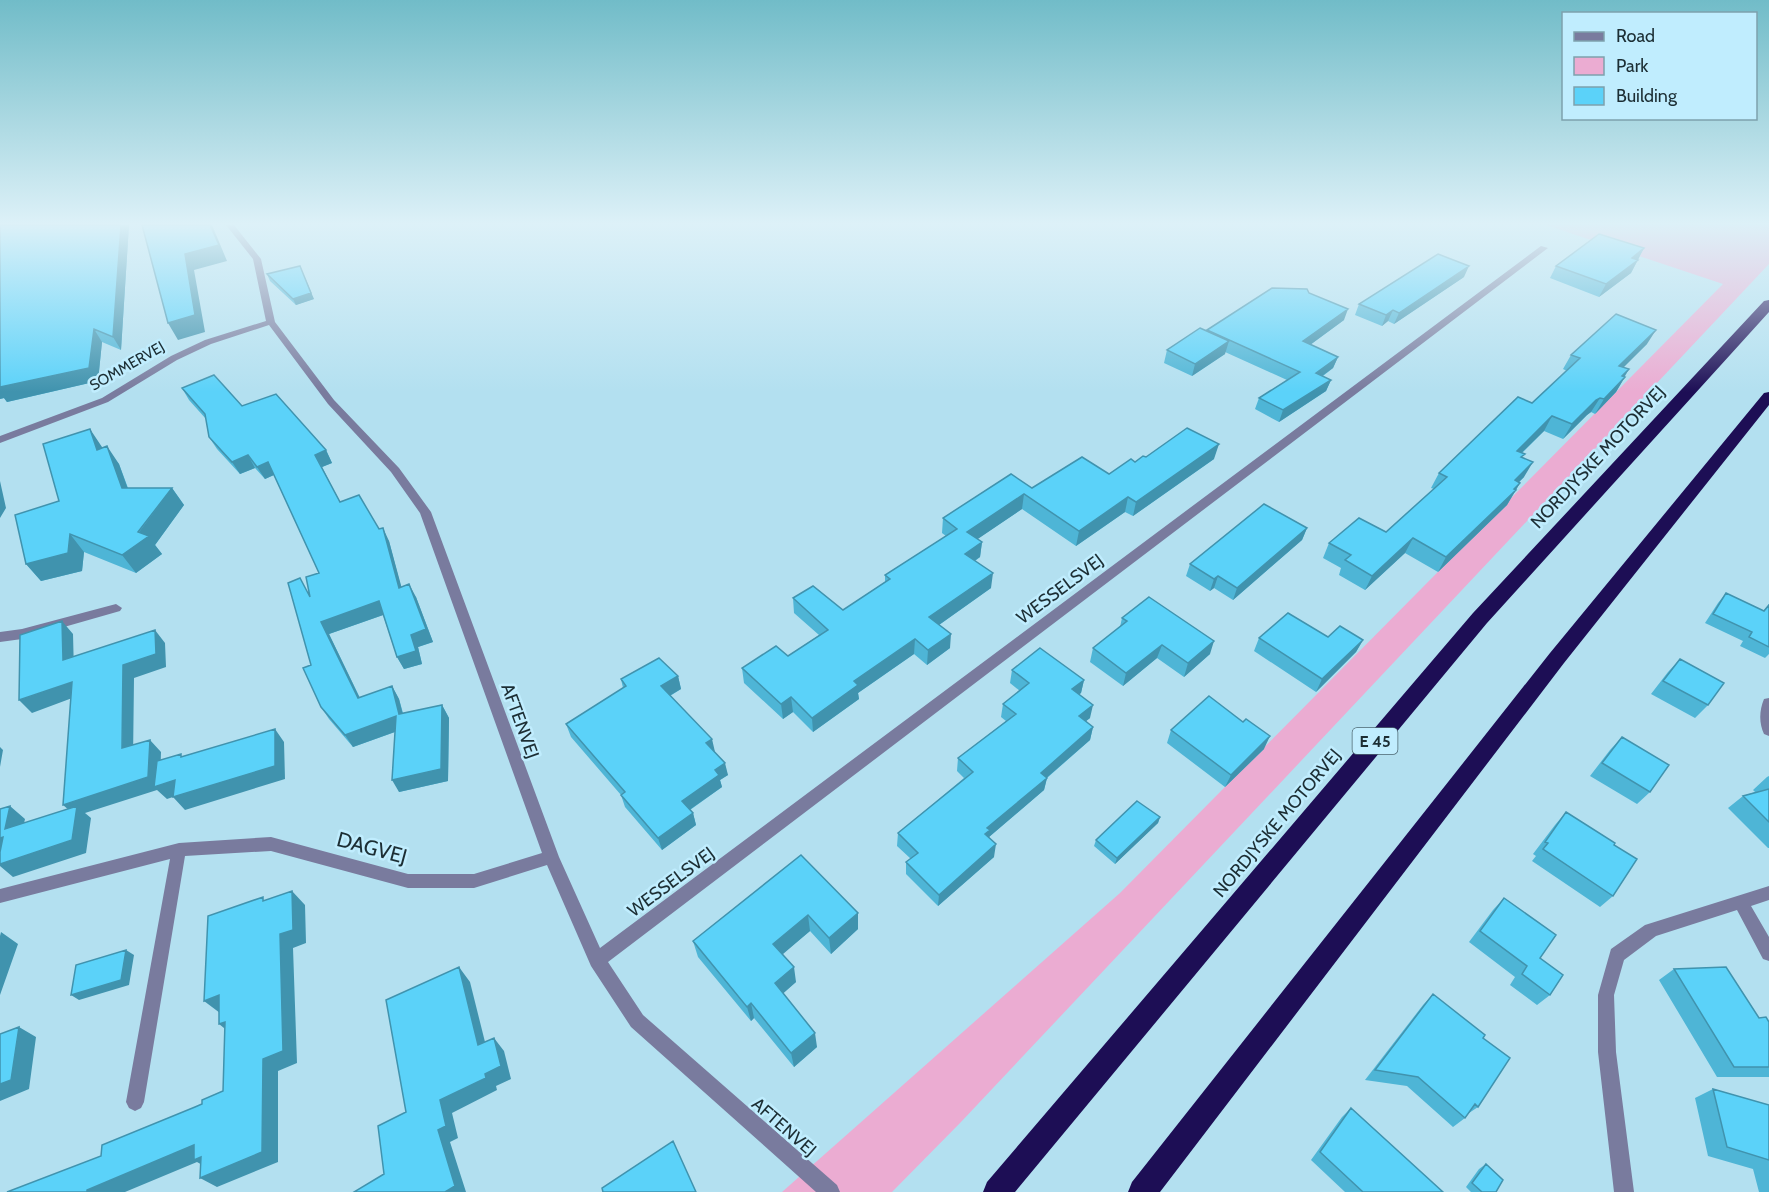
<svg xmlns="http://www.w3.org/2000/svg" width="1769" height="1192" viewBox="0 0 1769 1192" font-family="Cabin,sans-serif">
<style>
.green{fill:#ebacd2}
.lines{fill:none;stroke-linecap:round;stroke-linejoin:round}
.street{fill:#797b9e;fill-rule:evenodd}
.highway{fill:#1d0e55;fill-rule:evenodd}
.wall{fill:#4eb5d6}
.shaded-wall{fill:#4093ae}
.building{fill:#5bd2f9;stroke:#4093ae;stroke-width:1.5}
.labels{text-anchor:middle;stroke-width:5;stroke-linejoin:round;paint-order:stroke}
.far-street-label{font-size:15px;fill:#1c2e34;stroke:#c0edfe}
.shield{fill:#c0edfe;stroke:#4d6771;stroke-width:1.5}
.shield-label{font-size:16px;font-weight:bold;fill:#1c2e34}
.street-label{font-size:18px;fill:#1c2e34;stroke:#c0edfe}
.near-street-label{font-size:21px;fill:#1c2e34;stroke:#c0edfe}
</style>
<rect width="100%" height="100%" fill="#b3e0f0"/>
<path class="green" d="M1546,225h223v39l-808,858 -69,70h-110l338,-299 603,-609z"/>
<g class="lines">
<path class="street" d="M226,225h8l27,34 14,63 59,78 65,68 32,44 128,345 41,91 941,-702 7,2 -940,714 35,53 194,170 3,7h-24l-185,-165 -40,-61 -44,-101 -73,23h-66l-137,-37 -86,5 -41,246 -3,6 -6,3 -6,-3 -3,-6 44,-243 -170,44v-14l179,-46 92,-6 137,37h66l68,-21 -122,-340 -29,-41 -63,-68 -59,-79 -58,19 -34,16 -69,42 -108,41v-7l102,-38 69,-42 34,-16 61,-19 -13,-62z
M116,604l6,4 -2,3 -98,28 -22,3v-10l22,-3z
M1769,698v38l-5,-2c-5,-11 -5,-23 0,-35z
M1769,886v14l-18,6 18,31v24l-6,-2 -26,-49 -81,26 -32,24 -10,35 2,57 18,140h-20l-16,-140v-57l13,-46 34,-24z"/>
<path class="highway" d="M1769,300v12l-282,311 -472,569h-32l4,-10 486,-569 291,-312z
M1769,392v13l-205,258 -404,529h-32l4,-10 418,-529 214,-260z"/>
</g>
<path class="wall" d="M0,225h129l-8,125 -19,-8 -4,39 -91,21 -3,-4 -4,1z
M1644,248l-13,25 -32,24 -49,-19 6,-12z
M267,274l47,25 -18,6 -26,-24z
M1464,277l-70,47 -6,-3 -6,5 -27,-11 4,-11z
M1309,293l35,27 -34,25 28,12 -5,11 -10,8 8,4 -5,11 -47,31 -24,-13 4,-11 28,-18 -62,-28v2l-33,22 -28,-13 3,-13 40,-19z
M1647,344l-24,23 6,2 -13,23 -21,22 -4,-2 -4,3 -24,24 -19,-8 -22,22 2,24 -5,5 1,1 -13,22 -69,67 -33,-19 -40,37 -26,-15 2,-7 -18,-10 6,-15 57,-11 48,-43 -3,-1 8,-15 93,-70 35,-32 -4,-2 8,-14z
M182,388l60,18 84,44 6,13 -10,4 18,35 39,27 10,12 12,46 15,10 17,45 -15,5 4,17 -18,5 -7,-12 -14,-42 -54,19 31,64 32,-12 7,13 4,14 39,-8 7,13 -1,63 -49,11 -4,-60 -42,15 -24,-28 -8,-12 -10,-42 -2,-73 10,-19 -45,-98 -9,4 -10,-11 -15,6 -23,-25 -8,-12 -3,-18 -17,-19z
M102,447l17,17 9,24h44l12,17 -29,40 7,9 -26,19 -52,-21 -2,19 -41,10 -15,-17 33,-63z
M1146,457l68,2 -81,57 -8,-4 -49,34 -54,-37 -45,30 5,3 -2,15 -5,4 16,27 -52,37 11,23 -23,17 -13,-11 -56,39 1,6 -46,33 -20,-20 -10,7 -39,-36 -2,-15 46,-12 31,-21 -25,-22 -1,-15 50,12 42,-28v-7l61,-39 -4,-3 1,-15 89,-30 77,-14z
M1307,528l-5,12 -69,60 -19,-12 -4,3 -24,-15 4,-12z
M1726,593l37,18 6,-7v50l-4,4 -25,-12 3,-5 -38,-18 13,-20z
M1122,618l88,36 -26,23 -27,-19 -34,28 -33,-24 3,-14 27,-21z
M1328,637l35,3 -7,12 -40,40 -62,-41 5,-13z
M1680,659l28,46 -13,13 -44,-24 17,-22z
M1012,670l72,10 -3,13 -2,1 11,24 -4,3 7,6 -3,13 -43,38 -3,12 -55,47 5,20 -56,49 -32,-32v-12l5,-3 -14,-13 1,-13 66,-55 -7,-7 1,-13 48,-37 -5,-4 2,-13 17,-13 -10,-8z
M678,676l3,13 -11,7 45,56 13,23 -8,5 2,7 -32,23 3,3 3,12 -34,25 -37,-43 -4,-12 -50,-58 -5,-13 57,-36 -2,-9z
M1171,730l93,19 -39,38 -58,-44z
M1622,737l28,55 -13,12 -47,-28 20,-26z
M1769,776v72h-1l-40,-40 15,-12 12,-4 -2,-2 14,-13z
M1566,812l48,33 -1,51 -13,11 -68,-46 4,-5 -3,-2 22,-29z
M1160,817l-2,6 -43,41 -21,-18 2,-6z
M801,855l57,74 -27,25 -21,-23 -28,23 14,28 -13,11 34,54 -23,20 -40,-49 -3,3 -53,-64 -5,-16z
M1504,898l36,60 10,37 -13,10 -27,-20 5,-8 -46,-35 24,-32z
M1674,969l85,49 10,4v55h-52l-58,-97z
M1433,994l50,44 -5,69 -9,6 -4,5 -12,9 -46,-41 -42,-6 58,-75z
M1713,1089l56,16v87h-10l-6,-23 -45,-13 -13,-58z
M1351,1108l92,84h-98l-34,-32 31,-43z
M1486,1164l10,28h-25l-5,-5 13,-18z"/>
<path class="shaded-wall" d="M121,225h8l-8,125 -8,-13z
M210,225h2l15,36 -33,9 11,62 -27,8 -10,-17 17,-69z
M1644,248l-13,25 -32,24 7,-13 26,-26z
M300,266l14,33 -18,6 -3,-6z
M1469,266l-5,11 -70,47 5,-11z
M1348,309l-4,11 -45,33 4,-12z
M1393,310l-5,11 -6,5 4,-11z
M94,329l8,13 -4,39 -91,21 -3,-4 -4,1v-12z
M1656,330l-9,14 -36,36 8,-14z
M1229,341l-4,13 -33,22 3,-12z
M1338,357l-5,11 -22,16 5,-11z
M1629,369l-8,13 4,-5 -9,15 -21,22 9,-15 18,-23z
M1331,380l-5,11 -47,31 4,-12z
M1600,398l-9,14 -4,3 -24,24 9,-15 24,-24z
M1552,416l-8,15 -35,34 8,-14z
M90,429l12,18 7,20 -12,-17z
M1219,444l-5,15 -81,57 3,-14z
M107,446l12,18 15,42 -12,-18z
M326,450l6,13 -10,4 -7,-12z
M248,455l7,13 -15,6 -8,-12z
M268,462l8,12 -11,5 -8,-12z
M1533,462l-9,15 -18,18 9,-15z
M0,481l6,27 -6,10z
M1520,483l-13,22 -69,67 8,-15z
M172,488l12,17 -29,40 7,9 -26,19 -14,-18z
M1024,494l-2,15 -56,38 1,-15z
M1128,497l-3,15 -49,34 3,-15z
M383,528l6,13 16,59 -6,-12z
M1307,528l-5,12 -69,60 4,-12z
M70,534l14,18 -2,19 -41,10 -15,-17z
M1413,538l-8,15 -40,37 7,-14z
M982,542l-2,15 -16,11 1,-14z
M993,573l-2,15 -62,44v-15z
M1218,576l-4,12 -4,3 4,-12z
M409,584l7,13 17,45 -15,5 4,17 -18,5 -7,-12 14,-22z
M379,601l7,13 -57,20 37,77 -8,-13 -37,-76z
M62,621l11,13 1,39 -11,-13z
M155,630l10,13 1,24 -32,11 -1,82 -11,-12 1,-83z
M951,634l-1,14 -23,17 1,-15z
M915,639l-1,15 -56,39 1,6 -46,33 -1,-14 42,-37z
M1363,640l-7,12 -40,40 6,-13z
M1214,641l-4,13 -26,23 4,-14z
M1162,645l-5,13 -34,28 3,-13z
M678,676l3,13 -17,10 -3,-13z
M1084,680l-3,13 -12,9 3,-13z
M72,682l11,12 -51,19 -13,-13z
M392,686l7,13 7,28 -7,-13z
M791,697l2,15 -10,7 -2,-15z
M442,705l7,13 -1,63 -49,11 -7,-12z
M1093,705l-3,13 -14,11 3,-13z
M396,716l7,13 -50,18 -8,-12z
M1093,727l-3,13 -46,40 3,-2 -3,12 -55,47 -1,6 -5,4 4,-19 54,-55z
M275,729l9,13 1,37 -100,31 -12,-13 -6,2 -10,-9 -72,23 6,5 -5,35 -73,24 -13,-11v-2l76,-48 -13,-11 87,-65 11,12 -1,33z
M1270,736l-6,13 -39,38 6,-12z
M712,739l3,13 -9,-9z
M0,747l3,3 -3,17z
M725,763l3,12 -8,5 2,7 -37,26 -3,-12 33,-31z
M10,806l15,13 -5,23 -15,-13z
M693,813l3,12 -34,25 -4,-12z
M1160,817l-2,6 -43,41 2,-6z
M3,837l-3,18v-17z
M996,844l-2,13 -56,49 1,-11z
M292,891l13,14 1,38 -13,5 4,115 -19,8v91l-61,25 -17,-9 63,-119 17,-125z
M858,913v16l-27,25 -2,-16z
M808,915l2,16 -34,29 -3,-16z
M1,932l17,12 -18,51v-59z
M126,950l8,5 -5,30 -50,15 -8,-5z
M459,967l11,15 19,76 -11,-13z
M794,967l2,15 -18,16 -3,-15z
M219,995l1,18 -16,-12z
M751,1003l3,15 -3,3 -4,-14z
M225,1022l9,14 -15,-12z
M19,1027l17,10 -7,52 -29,12v-17z
M815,1033l2,14 -23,20 -3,-14z
M494,1038l10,13 7,28 -15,7 1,4 -45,23 6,25 -8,4 16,50h-21l-7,-62 2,-30 45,-26z
M194,1145l17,25 -14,-8 -72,30h-38v-2z"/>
<path class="building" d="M0,225h121l-8,112 -19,-8 -5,39 -89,19z
M142,225h68l9,20 -34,9 10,61 -27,8z
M1599,234l45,14 -12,10 6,2 -32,24 -50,-18z
M1438,254l31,12 -70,47 -6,-3 -7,5 -27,-11z
M300,266l11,27 -18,6 -26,-25z
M1272,288l35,1 2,4 39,16 -45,32 35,16 -22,16 15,7 -48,30 -24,-12 41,-26 -93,-42z
M1616,314l40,16 -37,36 10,3 -7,7 3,1 -21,22 -4,-1 -4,2 -24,24 -20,-8 -35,35 8,3 -4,3 12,5 -18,18 5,3 -6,6 2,1 -70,67 -33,-19 -41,38 -27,-16 6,-5 -22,-12 30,-25 27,14 61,-55 -8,-4 79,-76 14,6 48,-45 -9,-3z
M1200,328l29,13 -34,23 -28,-14z
M214,375l28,31 34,-12 50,56 -11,5 25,47 19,-7 20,34 4,-1 16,60 10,-4 17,45 -15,6 5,16 -19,6 -18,-56 -58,21 37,76 34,-12 7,28 43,-9 -1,64 -49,11 4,-64 -51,19 -24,-28 -18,-39 8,-3 -23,-82 12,-5 10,19 -4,-20 13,-4 -51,-111 -11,5 -9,-12 -16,7 -23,-25 -4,-23 -23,-26z
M1187,428l32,16 -83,58 -8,-5 -49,34 -55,-37 -57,38 15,10 -17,12 28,19 -64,44 22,17 -23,16 -13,-11 -61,42 4,4 -46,33 -21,-21 -10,7 -39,-36 34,-22 12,10 40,-26 -35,-32 20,-12 30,24 47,-31 -5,-4 72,-46 -14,-11 68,-44 21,14 50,-31 27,17 22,-15 4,3 8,-6 3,1z
M90,429l7,21 10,-4 15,42h50l-34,44 11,4 -27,19 -52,-21 -2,19 -42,11 -11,-49 44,-14 -16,-57z
M1264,504l43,24 -70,60 -19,-12 -4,3 -24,-15z
M1726,593l38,18 5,-6v42l-20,-10 3,-5 -39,-18z
M1149,597l65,44 -26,22 -26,-18 -36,28 -33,-25 34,-27 -5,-3z
M1288,613l40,24 12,-11 23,14 -41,39 -63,-41z
M62,621l1,39 92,-30 1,24 -33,11 -1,83 28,-8 -2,37 -85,28 9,-123 -53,18 1,-65z
M1040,648l44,32 -12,9 21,16 -14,11 14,11 -52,46 6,5 -60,50 3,2 -5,4 11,10 -57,51 -33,-33 12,-9 -20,-20 75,-61 -15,-14 58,-44 -13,-10 26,-21 -17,-13z
M659,658l19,18 -17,10 51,53 -6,4 19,20 -10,7 4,5 -37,26 11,12 -35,25 -37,-43 4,-3 -59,-68 60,-38 -5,-7z
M1680,659l44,24 -16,22 -45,-24z
M1209,696l34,26 3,-3 24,17 -39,39 -60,-45z
M275,729v37l-102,31 2,-17 -21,7 3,-26 24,-7v3z
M1622,737l47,28 -19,27 -48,-29z
M1769,789v33l-26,-26z
M1137,801l23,16 -43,41 -21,-18z
M10,806l-5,23 72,-23 -5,34 -72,24v-12l3,-15 -3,1v-29z
M1566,812l49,31 -1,2 23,14 -24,37 -70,-47 5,-6 -3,-1z
M801,855l57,58 -29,25 -21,-23 -35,29 21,23 -19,16 40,50 -24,20 -40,-50 -4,4 -54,-66z
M292,891l1,39 -13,4 3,117 -20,8 -1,93 -62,26 1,-21 -7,3v-15l-107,45v2h-80l94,-36 1,-11 93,-38 7,-3v-4l21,-9 2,-69 -6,2v-29l-15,6 4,-85 55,-19v4z
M1504,898l52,37 -16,23 23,17 -13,20 -28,-21 5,-8 -47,-35z
M126,950l-5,30 -50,15 5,-30z
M459,967l19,78 16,-7 7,28 -16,8 1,4 -46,22 6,26 -8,4 17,56 -10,6h-91l30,-18 -6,-48 28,-14 -20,-112z
M1726,967l33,51 7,-1 3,5v45h-35l-60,-98z
M1433,994l52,41 -2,3 27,20 -32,49 -3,-3 -10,14 -47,-41 -43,-7z
M19,1027l-8,53 -11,4v-50z
M1713,1089l56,16v55l-42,-13z
M1351,1108l92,84h-80l-43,-40z
M673,1141l23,51h-93l-1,-4z
M1486,1164l17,16 -7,12h-14l-10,-9z"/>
<linearGradient id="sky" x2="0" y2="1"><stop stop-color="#71bcc8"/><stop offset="0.57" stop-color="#ddf1f8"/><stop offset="1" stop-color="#ddf1f8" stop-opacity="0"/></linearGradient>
<rect width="1769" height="392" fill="url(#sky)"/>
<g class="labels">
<g class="far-street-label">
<text transform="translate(127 366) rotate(-30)" y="5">SOMMERVEJ</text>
</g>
<rect class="shield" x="1352.5" y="728" width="45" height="26" rx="4.5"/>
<g class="shield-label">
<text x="1375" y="747">E 45</text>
</g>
<g class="street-label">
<text transform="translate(1598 457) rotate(-47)" y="6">NORDJYSKE MOTORVEJ</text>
<text transform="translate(1060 589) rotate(-37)" y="6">WESSELSVEJ</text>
<text transform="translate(520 721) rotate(70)" y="6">AFTENVEJ</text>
<text transform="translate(1277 823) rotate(-50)" y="6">NORDJYSKE MOTORVEJ</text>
<text transform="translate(671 882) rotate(-37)" y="6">WESSELSVEJ</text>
<text transform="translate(784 1127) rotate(41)" y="6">AFTENVEJ</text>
</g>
<g class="near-street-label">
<text transform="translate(372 848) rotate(15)" y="7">DAGVEJ</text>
</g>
</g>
<rect x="1562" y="12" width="195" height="108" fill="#c0edfe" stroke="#7ea1ad" stroke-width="1.5"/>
<rect x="1574" y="32" width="30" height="9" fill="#797b9e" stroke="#7ea1ad" stroke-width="1.5"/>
<text x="1616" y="42" font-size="18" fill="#1c2e34">Road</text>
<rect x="1574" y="57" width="30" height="18" fill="#ebacd2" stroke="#7ea1ad" stroke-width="1.5"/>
<text x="1616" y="72" font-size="18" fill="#1c2e34">Park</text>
<rect x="1574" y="87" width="30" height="18" fill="#5bd2f9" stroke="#7ea1ad" stroke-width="1.5"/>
<text x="1616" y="102" font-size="18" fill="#1c2e34">Building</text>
</svg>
